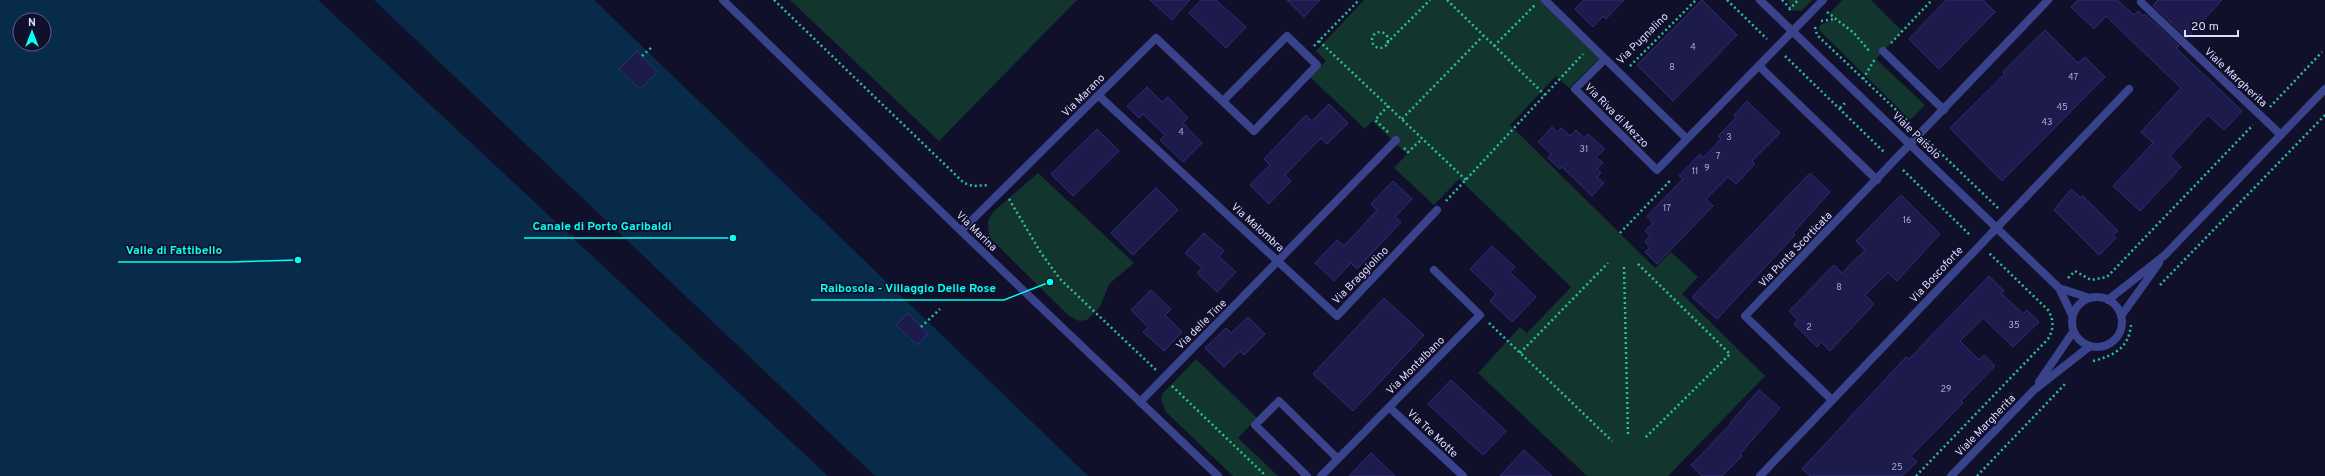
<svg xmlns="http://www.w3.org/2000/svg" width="2325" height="476" viewBox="0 0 2325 476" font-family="Overpass,sans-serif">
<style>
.green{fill:#12352e}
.water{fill:#082b4a;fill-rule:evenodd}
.building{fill:#1d1b4c;stroke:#2f2c79}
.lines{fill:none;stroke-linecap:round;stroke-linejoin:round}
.path{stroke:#2bc1a0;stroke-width:2.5;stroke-dasharray:2 3;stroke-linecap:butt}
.service{stroke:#39438b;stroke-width:8}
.minor{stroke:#39438b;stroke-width:8}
.tertiary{stroke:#39438b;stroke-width:8}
.labels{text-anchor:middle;stroke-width:3.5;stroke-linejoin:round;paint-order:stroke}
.number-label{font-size:9px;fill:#aaabd2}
.street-label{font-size:11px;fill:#d9dbff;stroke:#10102a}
.leader{fill:none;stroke:#05fff1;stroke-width:1.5}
.callout-dot{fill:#05fff1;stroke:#10102a;stroke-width:1.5}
.callout-label{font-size:12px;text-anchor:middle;font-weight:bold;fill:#05fff1;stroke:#10102a;stroke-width:3.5;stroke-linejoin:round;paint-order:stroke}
</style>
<rect width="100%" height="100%" fill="#10102a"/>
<path class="green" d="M790,0h287l-138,141z
M1364,0h179l58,57 -32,31 -13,-12 -46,49 145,143 16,-16 27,25 -16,17 83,82 -97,100h-81l-109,-103 42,-46 7,6 44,-46 -112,-108 -25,26 -40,-37 13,-14 -35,-33 -7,8 -55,-52 16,-16 -10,-10z
M1787,0h25l-11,11 -13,-1 4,-4z
M1842,0h29l31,31 -26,28 49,46 -15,15 -91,-90 1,-5 14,-6 -5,-5z
M1038,173l96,90 -25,21 -9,23 -13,13 -8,1 -10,-5 -80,-79 -1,-16 5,-9z
M1196,359l61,59 -19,20 40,38h-45l-67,-64 -5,-12 1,-6z"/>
<path class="water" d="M0,0h318l510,476h-828zM20,20h24v24h-24z
M374,0h220l494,476h-213z"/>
<path class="building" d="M1150,0h40l-18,20z
M1201,0h15l30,27 -20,21 -37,-35z
M1287,0h33l-16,17z
M1584,0h40l-18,19 -3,-3 -10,11 -18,-18z
M1702,0l35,35 -64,66 -36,-36z
M1946,0h37l12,12 -56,57 -30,-30z
M2078,0h39l17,15 4,-4 5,5 2,-2 34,32 -3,2 66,63 -18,19 -16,-15 -38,41 11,11 -41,44 -27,-25 40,-43 -12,-11 40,-44 -75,-72 -12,13 -23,-22z
M2158,0h64l-35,38 -34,-33z
M2045,30l33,33 7,-6 20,20 -103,104 -52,-53 55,-54 -2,-2z
M637,51l20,21 -17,17 -21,-20z
M1147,87l15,15 6,-5 20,21 -5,5 19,20 -19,19 -23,-22 5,-5 -22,-21 -4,4 -12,-12z
M1747,101l33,32 -28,28 3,3 -19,20 -8,-7 -22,22 7,7 -56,58 -12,-12 5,-5 -5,-5 5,-6 -5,-5 8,-8 -6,-7 36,-37 -4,-3 21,-22 3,4 18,-19 -3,-3 18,-18 -2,-3z
M1329,104l19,19 -21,21 -6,-6 -36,37 6,6 -22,23 -19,-19 20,-20 -6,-6 42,-44 6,6z
M1552,127l5,5 4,-4 9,8 6,-6 8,8 4,-4 17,15 -9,8 7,6 -6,5 4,5 -4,4 7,6 -12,13 -30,-29 -2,2 -12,-11 3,-4 -13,-12z
M1097,129l22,22 -46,45 -22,-22z
M1810,173l20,19 -37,41 2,2 -78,84 -25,-22z
M1393,181l19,18 -17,18 6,5 -44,47 -6,-6 -17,18 -19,-18 22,-23 7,6 33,-36 -6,-6z
M1156,188l22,22 -45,45 -22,-22z
M2071,189l10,9 2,-2 35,35 -5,4 3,3 -17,17 -45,-45z
M1901,195l39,39 -43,47 -9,-8 -23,22 9,9 -44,47 -9,-9 -4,5 -23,-23 4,-4 -9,-9 45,-46 8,8 23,-23 -9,-9z
M1204,233l20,18 -5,6 17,15 -19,20 -20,-19 5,-5 -17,-15z
M1492,246l23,21 -5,5 26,25 -24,25 -22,-21 6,-7 -26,-25z
M1989,276l15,15 -3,2 22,21 4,-4 12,12 -26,25 -30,-29 -23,23 19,19 5,-5 11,11 -34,35 2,2 -52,53 6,6 -15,14h-92l-8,-7 104,-112 3,2z
M1151,290l20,19 -6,6 17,17 -18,19 -21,-19 5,-5 -17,-17z
M1384,298l40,37 -71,76 -40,-37z
M908,313l20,21 -11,11 -21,-20z
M1248,317l17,17 -21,21 -4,-4 -16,16 -19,-19 21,-20 5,5z
M1451,380l55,51 -23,24 -55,-51z
M1759,390l21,18 -40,46 2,2 -20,20h-20l-11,-11 40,-41 -1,-1z
M1524,450l28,26h-52z
M1371,453l24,23h-46z"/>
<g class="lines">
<path class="path" d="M774,0l190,183 9,3 16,-1
M1447,0l98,95
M1727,0l40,39
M1782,0l8,8
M1789,10l9,-10
M1827,12l27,21 16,19
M1821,21l13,-2
M1815,27l2,8 95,90
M1372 40a8 8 0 1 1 16 0a8 8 0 1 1-16 0Z
M1319,41l147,139
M1387,43l43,-43
M1891,43l41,-43
M1314,46l45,-46
M1494,46l41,-41
M642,56l10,-9
M1785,56l100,97
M1630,66l66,-66
M1863,79l12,-20
M2270,107l52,-55
M1840,108l7,-7
M1402,119l81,-83
M1388,132l-13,-12 13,-14
M1928,141l70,67
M1404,148l4,4 14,-13
M1903,170l68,66
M1009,199l32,54 19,26 96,91
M1446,201l137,-147
M1620,233l49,-51 -3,-3
M1638,264l92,90 -86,85
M1624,267l4,167
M2068,278l7,-7 16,9 16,-3 146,-152
M2160,285l165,-170
M1489,323l123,118
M921,327l19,-18
M1520,353l88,-90
M2093,361c20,-5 36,-13 38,-36
M1172,386l94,90
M1916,476l132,-137c6,-10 6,-19 0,-29l-59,-57
M1977,476l89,-93"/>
<path class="service" d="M2141,2l140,133
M1883,51l61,59
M1759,66l118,114
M1307,476l-52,-51 24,-24 59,58"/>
<path class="minor" d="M1545,0l142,139 -30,31 -82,-81 30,-30
M1760,0l299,288 13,27
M1098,95l239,221 100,-106
M1687,139l136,-139
M961,231l195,-193 98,93 63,-66 -30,-29 -64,65
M2059,288l31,10
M2072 322a25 25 0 1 1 50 0a25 25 0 1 1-50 0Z
M2108,300l57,-45 160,-166
M2121,316l38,-53
M2039,382l34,-50
M1832,400l-87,-84 303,-316
M1140,402l256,-262
M1389,407l74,69
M1321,476l159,-161 -46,-45
M1760,476l369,-387
M1951,476l83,-86 56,-44"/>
<path class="tertiary" d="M723,0l238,231 257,245"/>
</g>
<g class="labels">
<g class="number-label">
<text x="1693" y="50">4</text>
<text x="1672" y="70">8</text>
<text x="2073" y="80">47</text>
<text x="2062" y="110">45</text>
<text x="2047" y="125">43</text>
<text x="1181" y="135">4</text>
<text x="1729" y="140">3</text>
<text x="1584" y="152">31</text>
<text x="1718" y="159">7</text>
<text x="1707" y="171">9</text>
<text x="1695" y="174">11</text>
<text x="1667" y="211">17</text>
<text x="1907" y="223">16</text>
<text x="1839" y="290">8</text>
<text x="2014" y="328">35</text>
<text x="1809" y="330">2</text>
<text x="1946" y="392">29</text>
<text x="1897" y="470">25</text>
</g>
<g class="street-label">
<text transform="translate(1642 38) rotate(-45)" y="4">Via Pugnalino</text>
<text transform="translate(2236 77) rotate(43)" y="4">Viale Margherita</text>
<text transform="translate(1083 95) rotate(-45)" y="4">Via Marano</text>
<text transform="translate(1617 115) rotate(45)" y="4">Via Riva di Mezzo</text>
<text transform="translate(1917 135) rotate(44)" y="4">Viale Paisolo</text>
<text transform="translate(1258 227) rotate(42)" y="4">Via Malombra</text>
<text transform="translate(977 231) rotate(44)" y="4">Via Marina</text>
<text transform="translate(1795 249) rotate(-46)" y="4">Via Punta Scorticata</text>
<text transform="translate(1936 274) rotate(-47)" y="4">Via Boscoforte</text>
<text transform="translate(1360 275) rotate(-46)" y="4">Via Braggiolino</text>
<text transform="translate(1201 324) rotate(-45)" y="4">Via delle Tine</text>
<text transform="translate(1415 365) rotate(-45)" y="4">Via Montalbano</text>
<text transform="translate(1985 425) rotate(-46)" y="4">Viale Margherita</text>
<text transform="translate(1433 433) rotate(43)" y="4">Via Tre Motte</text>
</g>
</g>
<path class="leader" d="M733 238L679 238H524M298 260L230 262H118M1050 282L1004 300H811"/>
<g class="callout-dot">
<circle cx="733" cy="238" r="4"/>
<circle cx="298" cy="260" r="4"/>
<circle cx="1050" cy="282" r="4"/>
</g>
<g class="callout-label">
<text x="602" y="230">Canale di Porto Garibaldi</text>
<text x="174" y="254">Valle di Fattibello</text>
<text x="908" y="292">Raibosola - Villaggio Delle Rose</text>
</g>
<g transform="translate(32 32)"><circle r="19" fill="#10102a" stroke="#60617f"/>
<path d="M0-3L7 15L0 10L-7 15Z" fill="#05fff1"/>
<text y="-6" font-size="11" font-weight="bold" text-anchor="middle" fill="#d9dbff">N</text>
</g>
<path d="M2185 30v6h53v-6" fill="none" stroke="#d9dbff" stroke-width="2"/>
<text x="2191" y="30" font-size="12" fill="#d9dbff" stroke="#10102a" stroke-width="3" paint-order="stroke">20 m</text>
</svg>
